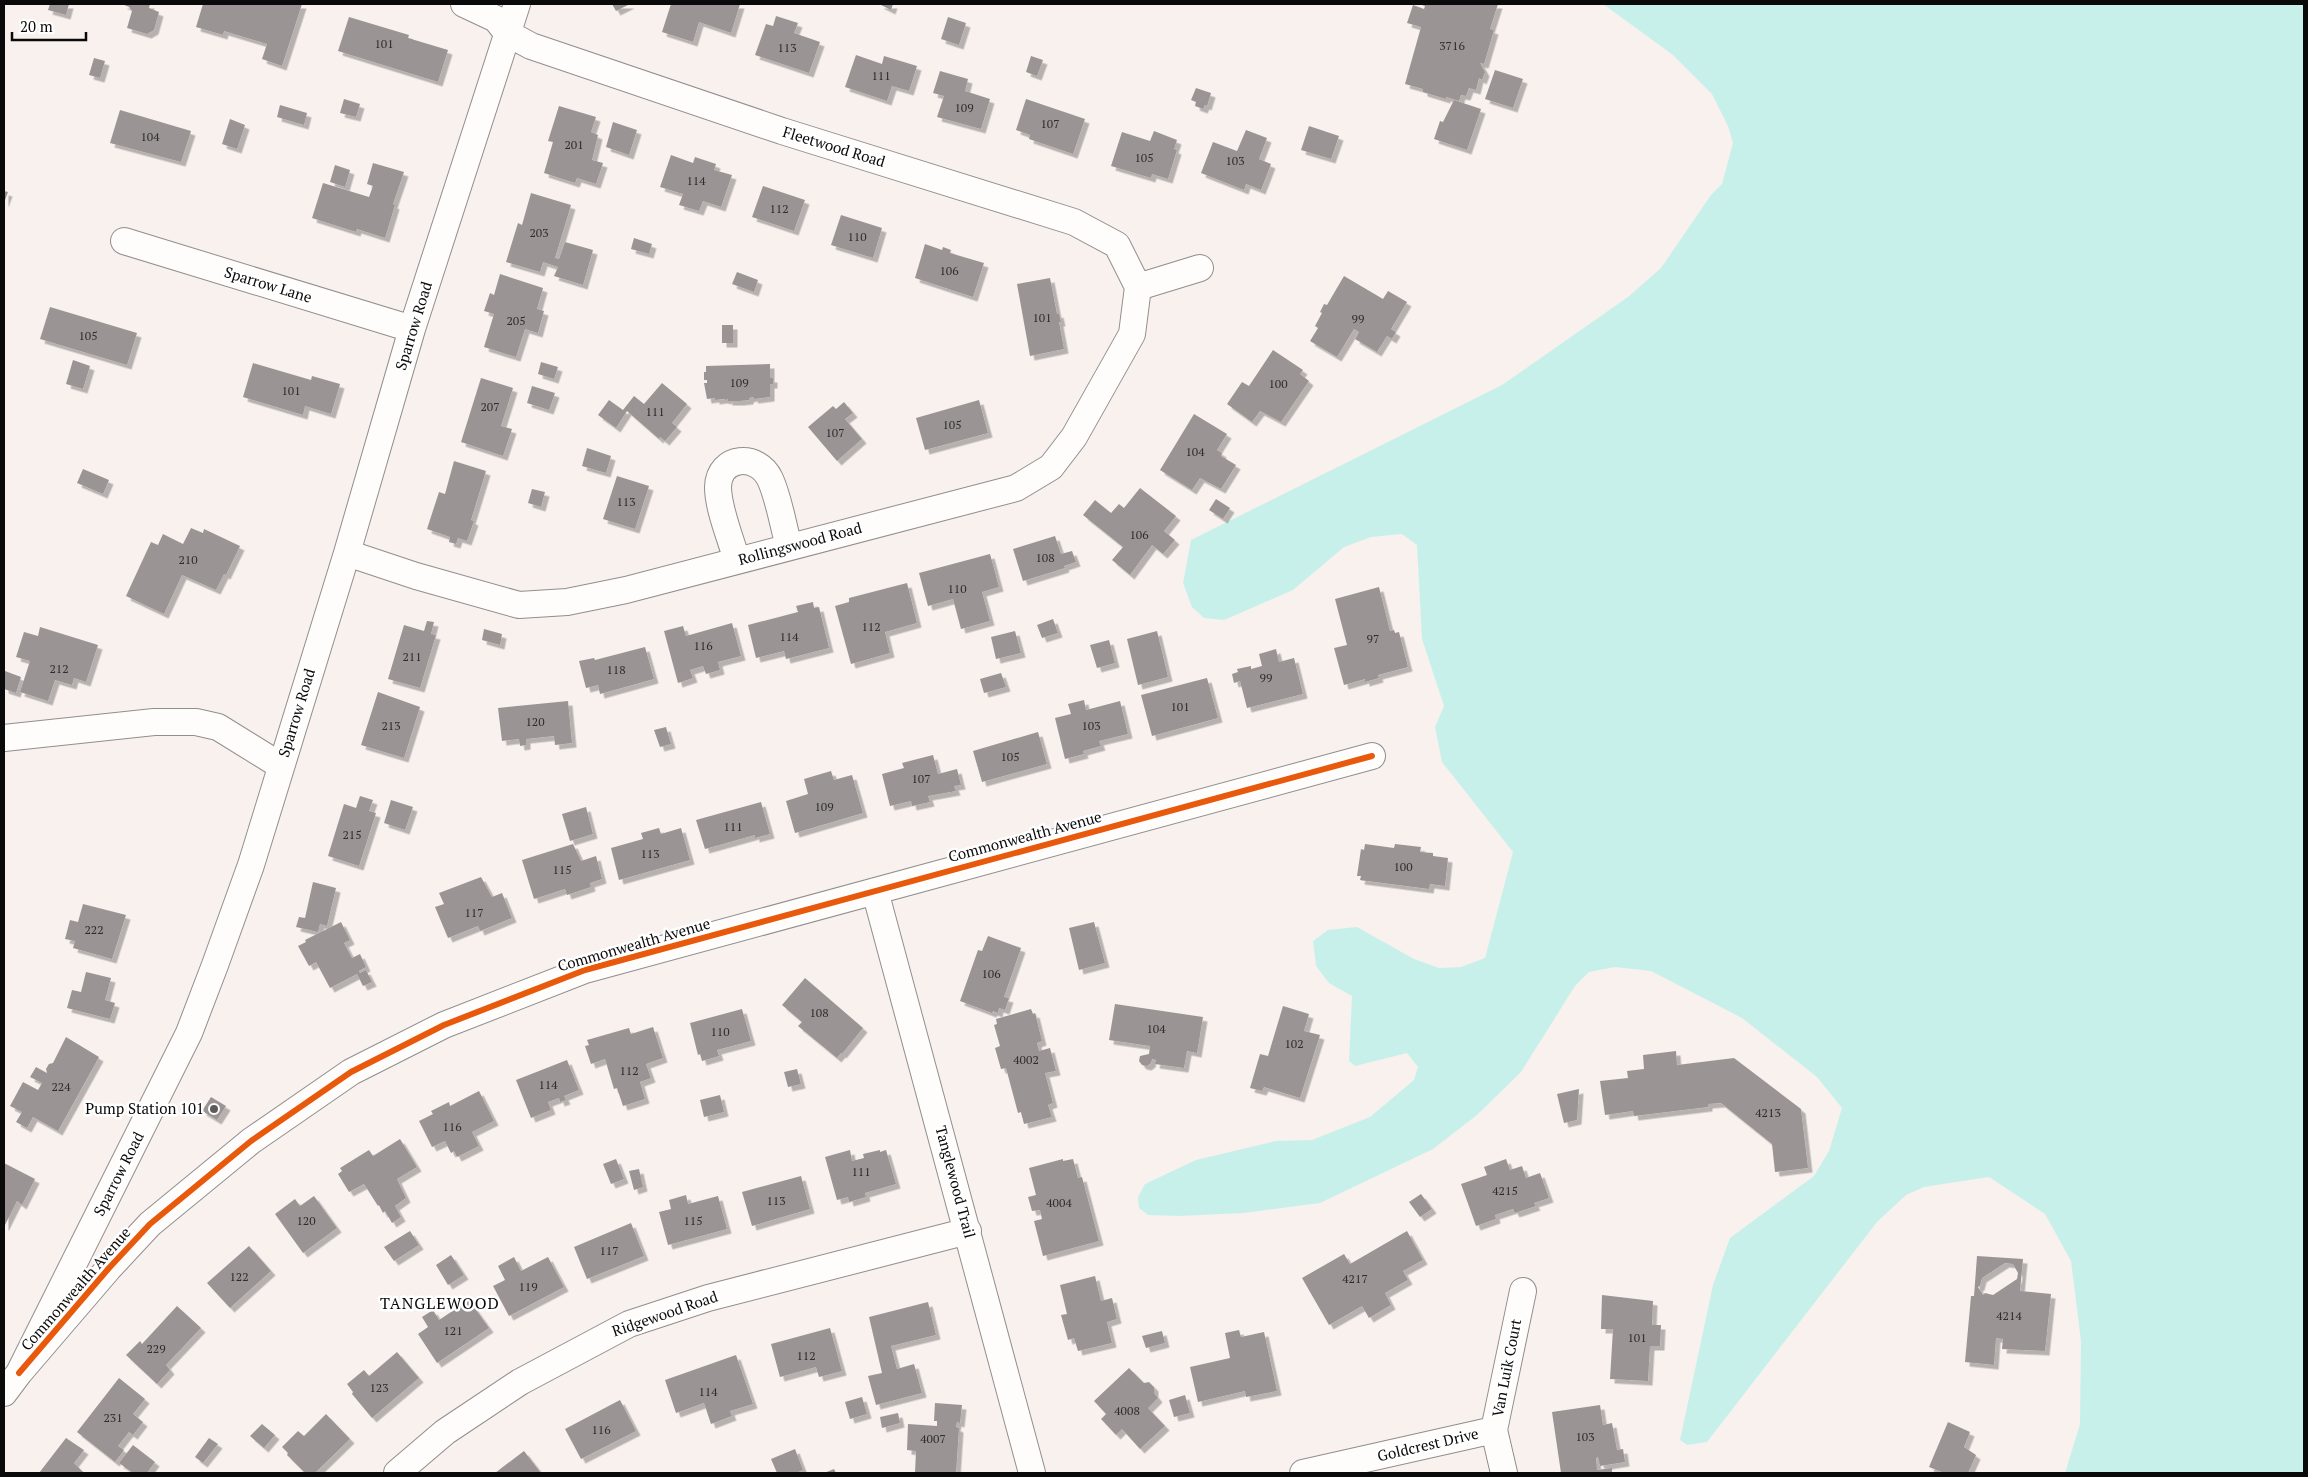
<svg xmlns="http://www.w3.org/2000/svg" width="2308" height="1477" viewBox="0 0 2308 1477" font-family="'PT Serif',serif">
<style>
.water{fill:#c8f0ea}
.building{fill:#9a9594;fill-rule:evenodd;filter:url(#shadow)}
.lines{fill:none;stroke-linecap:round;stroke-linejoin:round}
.minor-casing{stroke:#918e8d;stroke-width:28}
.minor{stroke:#fefdfc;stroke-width:26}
.cycleway-casing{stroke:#fff;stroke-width:9}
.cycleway{stroke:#e8590c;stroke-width:6}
.poi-dot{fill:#5d5b5a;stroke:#fff;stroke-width:2}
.labels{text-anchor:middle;stroke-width:5;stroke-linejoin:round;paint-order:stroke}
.number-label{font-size:12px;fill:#2e2d2c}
.street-label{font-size:15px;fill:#0a0a0a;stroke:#fff}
.poi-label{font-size:15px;fill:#0a0a0a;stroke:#fff;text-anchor:end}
.neighbourhood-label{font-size:16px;letter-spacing:1px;fill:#0a0a0a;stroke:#fff}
</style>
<defs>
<filter id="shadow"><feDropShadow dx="4.5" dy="4.5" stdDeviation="0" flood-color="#0004"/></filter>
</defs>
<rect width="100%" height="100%" fill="#f8f1ee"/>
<path class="water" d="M1603,4h701v1469h-239l15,-49 1,-83 -10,-80 -26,-47 -56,-37 -65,10 -18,8 -29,27 -170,220 -20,3 -7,-5 33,-155 17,-47 84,-62 15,-25 13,-43 -25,-31 -75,-59 -91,-47 -36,-4 -26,5 -14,14 -54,86 -44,43 -44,34 -113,54 -76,10 -65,3 -31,-1 -9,-7 -1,-11 7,-13 51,-24 80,-19 36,-1 58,-23 44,-37 4,-13 -11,-14 -52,13 -6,-5 3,-65 -23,-13 -13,-17 -3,-25 15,-11 29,-3 57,32 25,9 22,-1 24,-9 28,-106 -71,-90 -7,-35 9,-21 -22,-67 -5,-94 -15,-11 -31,3 -27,10 -51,43 -69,30 -20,-2 -12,-11 -9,-24 8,-43 311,-155 126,-88 33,-29 50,-73 11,-11 11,-41 -5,-17 -16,-32 -39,-39z"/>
<path class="building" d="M50,4h19l-3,11 -18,-5z
M122,4h28l-1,4 10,4 -5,18 -7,4 -20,-6 5,-17 -3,-4z
M203,4h99l-20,62 -20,-7 5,-15 -43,-13 -1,4 -27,-8z
M612,4h18l-14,7z
M671,4h69l-9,29 -32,-11 -6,20 -31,-10z
M879,4h14l-2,6z
M1419,4h79l-8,25 4,1 -10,34 -4,-1 5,9 -3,8 -3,-2 -3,12 -7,-2 -3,8 -5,-1 -2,6 -13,-4v2l-23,-7v-3l-18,-5 16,-57 -14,-4 6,-18 11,4 1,-3z
M776,16l22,7 -4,10 26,9 -11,31 -54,-18 11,-31 7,2z
M349,17l60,18 -1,3 40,12 -10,32 -100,-31z
M948,17l18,6 -7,22 -18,-6z
M856,55l26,9 2,-8 33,10 -8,25 -17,-5 -5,15 -42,-14z
M1031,56l12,4 -6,16 -11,-4z
M94,58l11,3 -5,17 -11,-3z
M1495,70l28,9 -10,29 -28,-9z
M940,71l28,8 -3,12 25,8 -9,30 -44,-12 7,-21 -11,-3z
M1196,88l15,5 -4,13 -2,-1 -2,4 -8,-3 1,-4 -5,-2z
M344,99l16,5 -4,13 -16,-4z
M1026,99l59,20 -12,35 -44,-15 1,-4 -14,-5z
M1454,100l27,9 -14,41 -33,-11 6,-18 3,1z
M280,105l27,8 -3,12 -27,-8z
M559,106l37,11 -5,15 7,3 -6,25 11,3 -7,21 -19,-6 -2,5 -31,-10 9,-31 -5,-1z
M120,110l71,21 -10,31 -71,-19z
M230,119l15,6 -8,24 -15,-5z
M613,122l24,8 -8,25 -23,-8z
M1309,126l30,10 -8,23 -30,-9z
M1246,130l21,8 -8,21 12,5 -10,26 -15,-6 -2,6 -43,-17 12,-31 24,9z
M1154,131l23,9 -3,9 3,1 -9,29 -16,-5 -1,4 -40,-12 11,-34 28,9z
M671,155l22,8 2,-6 21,7 -2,6 18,5 -11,32 -18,-6 -4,10 -20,-6 4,-11 -23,-7z
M373,163l31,9 -11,32 2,1 -10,33 -28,-9 -1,3 -44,-14 11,-35 46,14 4,-11 -6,-2z
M335,165l15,5 -5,17 -15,-5z
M763,186l42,14 -11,31 -42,-14z
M4,191l4,1 -4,11z
M531,193l40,12 -16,53 4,1 6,-17 28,8 -10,35 -29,-9 4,-9 -15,-5 -3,10 -34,-10 12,-39 4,2z
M841,215l41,13 -9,30 -42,-13z
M634,238l18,6 -3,10 -18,-5z
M925,244l17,6 1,-3 8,3 -1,3 34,10 -11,34 -58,-19z
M737,272l21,8 -4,12 -22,-8z
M500,274l43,14 -6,21 7,2 -6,22 -13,-4 -9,28 -32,-10 10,-33 -10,-3 6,-18 4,2z
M1344,276l39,23 5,-8 19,11 -16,27 5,3 -4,7 -5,-3 -10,16 -22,-13 4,-7 -5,-3 -17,28 -27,-16 8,-13 -3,-2 7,-13 -2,-1 4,-8 3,1z
M1050,278l7,36 2,-1 2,9h-2l5,27 -34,7 -13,-72z
M50,307l87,26 -10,32 -87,-26z
M722,325h11v18h-11z
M1273,350l30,20 -3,4 9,7 -28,41 -21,-11 -8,11 -25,-18 15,-22 7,4z
M73,360l17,6 -7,23 -17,-5z
M541,362l17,5 -4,12 -16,-5z
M253,363l58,17 1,-4 28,8 -9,30 -26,-8 -2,9 -60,-18z
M770,364v14h3v6h-3v13l-16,2 -1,-2 -4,1v2l-10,1h-11v-3l-1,2 -4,-1 -8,1v-2l-8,1 -3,-16h3v-3h-3v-8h2v-6z
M481,378l32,10 -12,38 11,3 -9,27 -42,-14z
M662,383l25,21 -15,19 5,4 -12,14 -5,-4 -1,2 -32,-28 -11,17 -18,-13 11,-15 14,10 11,-14 10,8z
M532,386l23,7 -6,17 -22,-7z
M979,400l9,33 -63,17 -9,-32z
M844,402l9,11 -8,6 17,20 -25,22 -29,-34 25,-21 3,3z
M1194,414l33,20 -10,16 5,3 -1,3 15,9 -15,24 -21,-11 -8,12 -32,-20z
M587,448l24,8 -5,17 -24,-7z
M454,461l32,10 -15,49 3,1 -7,20 -9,-3 -2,6 -7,-2 1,-5 -23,-8 12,-37 6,2z
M83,469l26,11 -6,14 -26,-11z
M617,476l32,10 -14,43 -32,-10z
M1140,488l36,28 -12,15 11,9 -12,14 -11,-9 -22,30 -18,-15 11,-13 -40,-32 12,-15 16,13 8,-9 5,4z
M532,489l13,3 -4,15 -13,-4z
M1216,499l14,9 -7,11 -14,-9z
M191,528l12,5 1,-4 36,17 -14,29 -2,-1 -8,16 -34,-15 -18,39 -38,-18 25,-54 7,3 5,-11 20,10z
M1055,536l6,18 11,-3 4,11 -12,4 1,2 -42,13 -10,-32z
M990,554l9,33 -17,5 8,29 -29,8 -8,-30 -25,7 -9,-33z
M907,583l10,40 -32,9 5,21 -39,11 -16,-58 14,-4v-4z
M1379,587l11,44 4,-1 1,3 4,-1 9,35 -30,8 1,3 -14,4v-3l-21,6 -10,-37 13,-3 -12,-46z
M813,602l1,6 5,-1 10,41 -43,11 -2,-8 -28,7 -8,-33 50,-13 -2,-6z
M1053,619l5,14 -16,5 -5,-13z
M427,621l7,1 -3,12 5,1 -16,53 -32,-9 16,-54 20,6z
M732,623l9,33 -23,6 2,8 -14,4 -3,-8 -13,4 3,8 -15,5 -14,-52 19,-5 3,10z
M40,627l58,18 -12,37 -12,-4 -2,7 -17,-5 -7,21 -28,-9 10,-31 -14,-4 8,-25 14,4z
M484,629l18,5 -2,11 -18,-5z
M1015,631l6,22 -25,6 -5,-22z
M1157,631l11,46 -30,8 -11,-46z
M1109,640l6,23 -18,5 -7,-23z
M645,647l9,32 -54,15 -2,-9 -12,3 -7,-27 15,-3 1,2z
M1276,649l3,13 15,-4 9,36 -56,14 -7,-27 -6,2 -2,-9 6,-2 -1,-3 14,-3v3l11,-3 -3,-12z
M5,671l16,6 -5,16 -12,-4z
M1001,673l5,14 -22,6 -4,-14z
M1207,678l11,40 -66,18 -11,-41z
M378,692l42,15 -16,51 -43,-13z
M1084,700l2,10 34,-9 8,33 -29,7 2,5 -18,5 1,3 -19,5 -10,-41 16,-4 -3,-10z
M568,701l4,42 -17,2 -1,-9 -28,3v6l-6,1 -1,-7 -17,2 -4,-33z
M666,727l5,17 -11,3 -6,-17z
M1038,732l9,32 -65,18 -9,-31z
M933,755l5,19 19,-5 4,16 -7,1 2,5 -28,5 2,6 -18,4 -1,-5 -21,5 -8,-32 22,-6 -2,-5z
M831,771l3,9 18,-5 11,38 -68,20 -9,-32 22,-7 -4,-15z
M360,796l13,4 -4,11 7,2 -17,53 -31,-10 16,-52 12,4z
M391,800l22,7 -8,23 -21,-7z
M761,802l9,32 -15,4v-3l-50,14 -9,-29z
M586,807l7,27 -23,7 -8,-27z
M659,828l2,6 20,-6 9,32 -71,20 -8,-32 32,-9 -2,-6z
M573,844l8,17 15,-5 6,23 -12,4 1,4 -24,8 -2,-6 -31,10 -12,-39z
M1365,844l29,4 1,-4 26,3 -1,5 13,1v3l15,2 -3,28 -15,-2 -1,5 -69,-9 1,-4h-4l4,-27 3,1z
M481,877l11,20 10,-4 10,25 -32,13 -2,-5 -30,12 -13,-31 9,-3 -5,-11z
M313,882l23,6 -9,38 -7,-2 -2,8 -22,-5 3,-10 6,1z
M83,904l43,11 -14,44 -39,-11 2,-7 -10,-2 5,-19 8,2z
M341,922l9,18 -6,3 8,15 8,-4 6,13 -7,4 1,2 6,-3 6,12 -9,4 -6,-12 -27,14 -14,-26 -7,4 -11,-20 8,-4 -1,-2z
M1094,922l11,41 -26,7 -10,-42z
M988,936l33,12 -17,49 5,1 -4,12 -6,-2 -1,5 -5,-2 -1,2 -32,-12 18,-51 4,1z
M86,972l25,6 -6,22 10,3 -5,16 -43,-11 5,-18 9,2z
M805,978l58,50 -21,26 -1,-1 -4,5 -39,-32 4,-4 -20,-17z
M1115,1004l88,13 -6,36 -10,-2 -3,17 -29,-4 1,-4 -4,-1 -1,4 -4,3 -5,-1 -3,-4 1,-5 9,-2 1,-8 -41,-6z
M1283,1006l26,8 -5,17 16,4 -20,63 -36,-11 -2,4 -12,-3 10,-34 8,2z
M742,1009l9,32 -34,9 2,6 -17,5 -2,-7 -2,1 -8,-32z
M1031,1009l2,5 2,-1 7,28 -5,2 2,8 11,-3 6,23 -11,2 8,30 -5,2 4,12 -28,7 -3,-12 -3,1 -12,-45 -5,1 -6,-21 5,-2 -6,-21 3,-1 -1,-5z
M653,1027l10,31 -17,6 5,14 -11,4 5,17 -22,7 -6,-18 -3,1 -9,-30 -14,5 -6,-18 4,-1 -2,-5 42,-12 2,6z
M66,1037l33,20 -41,74 -25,-14 -6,11 -11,-6 6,-10 -12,-6 13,-24 15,8 4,-7 -12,-6 6,-10 11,6 -1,-4 3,-5 4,-1z
M1676,1051l1,14 57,-7 67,51 7,59 -33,4 -3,-28 -51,-41 -13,1v3l-74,9 -1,-5 -28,4 -5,-34 28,-3 -1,-7 17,-2 -1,-14z
M567,1060l12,30 -15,6 2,4 -6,2 -1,-4 -11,4 3,8 -20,8 -15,-38z
M797,1069l4,15 -13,3 -4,-15z
M1579,1089l-2,31 -13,3 -7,-29z
M479,1091l15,30 -22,11 7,14 -22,11 -3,-6 -3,2 -6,-12 -13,6 -13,-26 14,-7 -2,-3 18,-9 1,4z
M720,1095l4,17 -20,5 -4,-17z
M211,1097l15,9 -9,14 -15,-9z
M400,1139l17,28 -20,12 9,19 -11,8 6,11 -9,6 -7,-12 -2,2 -4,-8 -1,1 -14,-22 -15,8 -11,-18 4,-3 -2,-3 29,-18 4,6z
M850,1150l2,11 12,-3 -1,-4 17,-4v2l6,-2 10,34 -31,9 1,4 -17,5 -1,-5 -11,3 -12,-43z
M616,1159l8,20 -13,5 -8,-20z
M1063,1159v2l10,-2 5,19 4,-1 17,64 -56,15 -9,-35 8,-2 -2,-9 -8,1 -4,-14 8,-2 -7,-27z
M1506,1159l4,11 12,-4 4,12 14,-5 9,25 -15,5 2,3 -21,7 -2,-4 -18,6 1,4 -20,7 -15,-42 26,-9 -3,-8z
M4,1163l31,16 -13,26 -5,-4 -13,26z
M639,1169l4,18 -9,3 -5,-19z
M801,1176l9,33 -58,17 -10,-34z
M1421,1194l11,15 -12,8 -11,-15z
M686,1195l2,9 30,-8 9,33 -59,16 -9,-33 12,-3 -2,-9z
M314,1196l23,32 -34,25 -28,-39 20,-15 5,7z
M631,1223l13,33 -57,23 -13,-32z
M410,1231l9,14 -25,16 -10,-14z
M1407,1231l16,29 -20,11 5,9 -23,13 6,12 -22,13 -7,-12 -33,19 -27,-47 42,-24 6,10z
M249,1246l22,25 -41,37 -23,-25z
M451,1255l13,20 -16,10 -12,-20z
M1977,1256l46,3 -3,32 31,3 -6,57 -43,-2 1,-10 -7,-1 -2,27 -29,-3 6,-66h3zM2005,1263l8,1 5,9 -1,6 -24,16 -8,-2 -2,2 -5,-8 2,-1 2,-8z
M514,1257l7,14 27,-14 16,30 -55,29 -16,-30 12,-6 -7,-14z
M1095,1276l6,25 11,-3 5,21 -10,3 5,21 -34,8 -4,-13 -6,2 -7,-25 6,-1 -7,-29z
M1602,1295l51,6 -1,24h9l-1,21h-10l-2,35 -38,-2 3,-50h-12z
M469,1300l20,28 -52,35 -19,-29 10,-7 -6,-10 11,-7 6,10z
M928,1302l8,33 -45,11 6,23 17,-5 8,29 -46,12 -8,-29 14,-3 -13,-56z
M177,1306l24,22 -35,37 4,5 -13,14 -31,-29 14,-14 2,3z
M830,1328l12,43 -23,6 -3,-10 -36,10 -9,-33z
M1239,1330l2,7 23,-5 13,59 -31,6 -1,-6 -47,11 -8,-35 40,-9 -5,-25z
M1162,1331l3,12 -19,5 -4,-12z
M397,1352l22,26 -47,40 -20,-24 1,-2 -6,-8 17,-14 5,6z
M736,1355l17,49 -23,7 2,5 -21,8 -7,-21 -28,10 -11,-33z
M1129,1368l15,15 5,-1 5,5v6l4,5 -10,10 17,18 -25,23 -18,-20 -6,6 -15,-16 5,-5 -12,-13z
M119,1378l26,21 -12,15 10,8 -10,13 -4,-3 -11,14 6,4 -9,12 -38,-30z
M1185,1395l5,18 -16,4 -5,-17z
M862,1397l5,17 -17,5 -5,-17z
M620,1400l16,31 -55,28 -16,-30z
M935,1403l27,2 -2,18 -3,-1 -1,5 3,1 -3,45h-41l1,-22 -9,-1 1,-26 29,2v-5h-3z
M1600,1405l3,20 9,-2 5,27 6,-1 2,13 -25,4 -2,-9 -2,1 1,12 15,-2v5h-51l-9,-61z
M898,1413l2,10 -18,5 -2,-11z
M326,1414l24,25 -35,34h-10l-18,-18 1,-2 -6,-6 16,-16 6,5z
M1948,1422l22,10 -6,15 12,8 -8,18h-24l-15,-6z
M262,1424l13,11 -11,13 -14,-12z
M66,1438l18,12 -10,13 10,10h-45z
M209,1438l9,6 -15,19 -8,-6z
M133,1445l22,17 -8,11h-14l-14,-10z
M795,1449l8,21 -7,3h-19l-6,-14z
M524,1451l17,22h-46z
M834,1469l2,4h-12z"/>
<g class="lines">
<g class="minor-casing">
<path id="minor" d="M464,4l32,15 11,14 24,13 251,85 292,91 43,23 21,42
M124,241l288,88
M1138,287l62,-19
M347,553l69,23 103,29 48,-3 59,-12 390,-102 35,-21 23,-30 58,-103 6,-47
M737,561c-6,-22 -19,-52 -19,-74 1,-32 40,-34 52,-8 9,19 13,47 19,67
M4,738l150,-16h42l22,5 63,39
M875,891l157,582
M19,1373l90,-105 41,-44 101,-83 100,-69 93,-47 141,-55 787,-214
M4,1393l15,-20 170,-340 26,-68 36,-100 96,-312 65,-224 105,-325
M397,1473l48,-41 75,-50 109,-58 79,-26 260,-67
M1303,1473l191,-43
M1504,1473l-10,-43 29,-139"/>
</g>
<use href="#minor" class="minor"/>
<g class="cycleway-casing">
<path id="cycleway" d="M19,1373l90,-105 41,-44 101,-83 100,-69 93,-47 141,-55 787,-214"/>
</g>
<use href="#cycleway" class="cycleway"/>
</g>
<circle class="poi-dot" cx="214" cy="1109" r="5"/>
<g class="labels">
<g class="number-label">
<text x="384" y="48">101</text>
<text x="1452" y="50">3716</text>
<text x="787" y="52">113</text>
<text x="881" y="80">111</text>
<text x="964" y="112">109</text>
<text x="1050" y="128">107</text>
<text x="150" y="141">104</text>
<text x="574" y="149">201</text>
<text x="1144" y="162">105</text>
<text x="1235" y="165">103</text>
<text x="696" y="185">114</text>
<text x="779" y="213">112</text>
<text x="539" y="237">203</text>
<text x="857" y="241">110</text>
<text x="949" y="275">106</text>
<text x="1042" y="322">101</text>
<text x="1358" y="323">99</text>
<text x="516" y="325">205</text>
<text x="88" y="340">105</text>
<text x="739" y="387">109</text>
<text x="1278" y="388">100</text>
<text x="291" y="395">101</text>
<text x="490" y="411">207</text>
<text x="655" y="416">111</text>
<text x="952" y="429">105</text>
<text x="835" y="437">107</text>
<text x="1195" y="456">104</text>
<text x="626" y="506">113</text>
<text x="1139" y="539">106</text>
<text x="1045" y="562">108</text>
<text x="188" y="564">210</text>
<text x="957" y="593">110</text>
<text x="871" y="631">112</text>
<text x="789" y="641">114</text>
<text x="1373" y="643">97</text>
<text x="703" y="650">116</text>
<text x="412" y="661">211</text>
<text x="59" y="673">212</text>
<text x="616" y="674">118</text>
<text x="1266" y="682">99</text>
<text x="1180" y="711">101</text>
<text x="535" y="726">120</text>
<text x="391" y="730">213</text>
<text x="1091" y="730">103</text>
<text x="1010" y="761">105</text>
<text x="921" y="783">107</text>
<text x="824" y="811">109</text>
<text x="733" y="831">111</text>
<text x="352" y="839">215</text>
<text x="650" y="858">113</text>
<text x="1403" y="871">100</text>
<text x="562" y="874">115</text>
<text x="474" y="917">117</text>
<text x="94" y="934">222</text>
<text x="991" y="978">106</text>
<text x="819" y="1017">108</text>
<text x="1156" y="1033">104</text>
<text x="720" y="1036">110</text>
<text x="1294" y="1048">102</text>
<text x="1026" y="1064">4002</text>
<text x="629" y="1075">112</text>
<text x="548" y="1089">114</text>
<text x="61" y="1091">224</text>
<text x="1768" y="1117">4213</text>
<text x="452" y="1131">116</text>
<text x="861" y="1176">111</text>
<text x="1505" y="1195">4215</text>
<text x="776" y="1205">113</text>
<text x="1059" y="1207">4004</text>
<text x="306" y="1225">120</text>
<text x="693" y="1225">115</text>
<text x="609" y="1255">117</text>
<text x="239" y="1281">122</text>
<text x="1355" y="1283">4217</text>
<text x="528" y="1291">119</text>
<text x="2009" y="1320">4214</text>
<text x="453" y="1335">121</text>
<text x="1637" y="1342">101</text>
<text x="156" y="1353">229</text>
<text x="806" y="1360">112</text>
<text x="379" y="1392">123</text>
<text x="708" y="1396">114</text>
<text x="1127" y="1415">4008</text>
<text x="113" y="1422">231</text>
<text x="601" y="1434">116</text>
<text x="1585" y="1441">103</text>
<text x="933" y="1443">4007</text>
</g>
<g class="street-label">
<text transform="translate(834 147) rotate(17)" y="5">Fleetwood Road</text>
<text transform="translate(268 285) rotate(17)" y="5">Sparrow Lane</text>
<text transform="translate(414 326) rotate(-73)" y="5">Sparrow Road</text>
<text transform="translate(800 544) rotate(-15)" y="5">Rollingswood Road</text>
<text transform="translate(297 713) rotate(-73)" y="5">Sparrow Road</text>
<text transform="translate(1025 837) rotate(-15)" y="5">Commonwealth Avenue</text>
<text transform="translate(634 945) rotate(-16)" y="5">Commonwealth Avenue</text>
<text transform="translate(119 1174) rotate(-63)" y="5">Sparrow Road</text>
<text transform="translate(955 1182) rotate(75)" y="5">Tanglewood Trail</text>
<text transform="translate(76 1289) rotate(-49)" y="5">Commonwealth Avenue</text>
<text transform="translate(665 1314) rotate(-19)" y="5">Ridgewood Road</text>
<text transform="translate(1507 1368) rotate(-79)" y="5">Van Luik Court</text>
<text transform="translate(1428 1445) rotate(-13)" y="5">Goldcrest Drive</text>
</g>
<g class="poi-label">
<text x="204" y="1114">Pump Station 101</text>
</g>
<g class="neighbourhood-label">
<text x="440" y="1309">TANGLEWOOD</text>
</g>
</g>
<rect width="2308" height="1477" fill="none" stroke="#0a0a0a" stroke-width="10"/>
<path d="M12 32v8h74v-8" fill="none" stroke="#0a0a0a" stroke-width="2.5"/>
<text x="20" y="32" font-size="15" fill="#0a0a0a" stroke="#ffffff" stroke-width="4" paint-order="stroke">20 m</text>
</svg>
